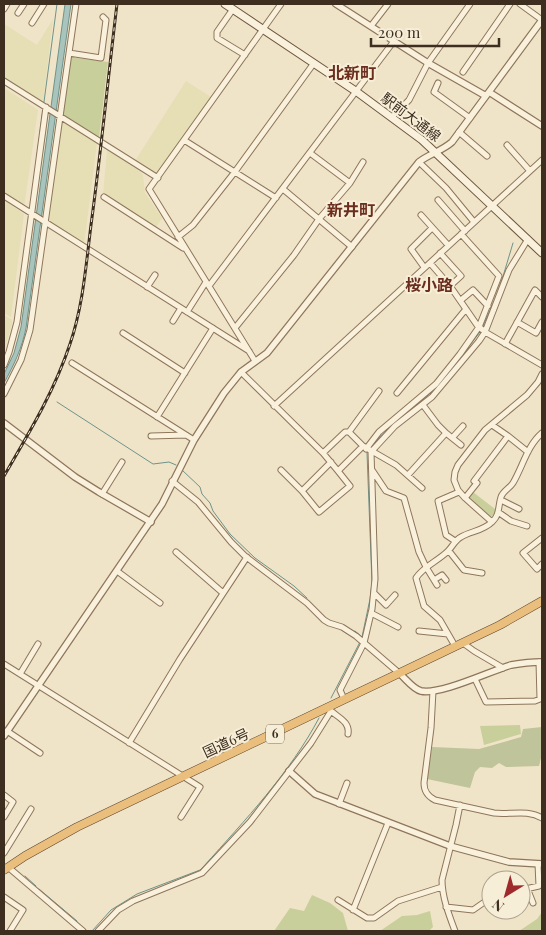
<svg xmlns="http://www.w3.org/2000/svg" width="546" height="935" viewBox="0 0 546 935" font-family="'Playfair Display','Noto Sans JP',serif">
<style>
.farmland{fill:#e6deb5}
.green{fill:#c9cf9b}
.cemetery{fill:#bfc49a}
.water{fill:#a9c4bc;stroke:#6f938a}
.lines{fill:none;stroke-linecap:round;stroke-linejoin:round}
.stream{stroke:#6f938a;stroke-width:1}
.minor-casing{stroke:#8d765c;stroke-width:7}
.tertiary-casing{stroke:#8d765c;stroke-width:8}
.secondary-casing{stroke:#6f573f;stroke-width:9}
.trunk-casing{stroke:#5b4430;stroke-width:9}
.minor{stroke:#faf1dc;stroke-width:5}
.tertiary{stroke:#faf1dc;stroke-width:5.5}
.secondary{stroke:#faf1dc;stroke-width:7}
.trunk{stroke:#eabe7c;stroke-width:8}
.rail-casing{stroke:#3d2e20;stroke-width:3}
.rail{stroke:#f7eed8;stroke-width:1;stroke-dasharray:4;stroke-linecap:butt}
.labels{text-anchor:middle;stroke-width:4;stroke-linejoin:round;paint-order:stroke}
.shield{fill:#f7eed8;stroke:#756857;stroke-width:1}
.shield-label{font-size:12px;font-weight:bold;fill:#3d2e20}
.street-label{font-size:14px;fill:#3d2e20;stroke:#f7eed8}
.quarter-label{font-size:16px;font-weight:bold;fill:#6b2e1e;stroke:#f7eed8}
</style>
<rect width="100%" height="100%" fill="#f0e4c8"/>
<path class="farmland" d="M53,19l-10,84 -39,-24v-55l33,21z
M186,81l25,16 -55,78 -21,-14z
M4,88l34,22 -14,98 -20,-13z
M61,121l36,22 -13,102 -37,-23z
M107,150l28,16 8,9 2,18 17,25 -7,11 -52,-34z
M4,200l20,14 -13,103 -7,-4z
M4,315l8,5v4l-8,28z"/>
<path class="green" d="M70,57l38,5 -9,76 -38,-23z
M473,492l22,17v4l-4,4 -24,-19z
M520,725l1,9 -37,11 -4,-19z
M312,895l18,8 13,10 5,18h-74l16,-23 14,3z
M430,911l3,16 -4,4h-49l22,-15 15,-1z
M542,912v19h-23l18,-12z"/>
<path class="cemetery" d="M542,727v27l-3,12 -33,1 -7,-4 -7,5 -12,-1 -5,5 -5,16 -43,-9 5,-32 47,2 42,-12 2,-8z"/>
<path class="water" d="M65,4h6l-45,324c-4,20 -12,37 -22,55v-9l10,-21 7,-26z"/>
<g class="lines">
<path class="stream" d="M44,102l13,-98
M33,187l10,-78
M22,269l6,-44
M483,326l15,-33 15,-50
M4,357l3,-6
M450,371l30,-39
M57,402l96,62 16,-2 7,3
M372,445c22,-23 48,-40 69,-63
M182,470l18,17 2,7 8,9 3,8 17,23 25,24 39,28 13,12
M355,631l7,6
M362,637l8,-38 2,-16 -5,-130
M331,698l29,-56
M25,876l11,10
M39,889l38,32
M92,931l19,-21 26,-16 63,-24 4,-4c41,-46 86,-93 115,-148"/>
<g class="minor-casing">
<path id="minor" d="M76,4l-7,49 32,5 5,-38 -3,-3
M520,4l22,16
M4,9l3,-5
M233,9l-16,23v6l28,17
M18,13l6,-9
M32,23l12,-19
M371,26l17,-22
M463,72l47,-68
M4,81l154,97
M438,83l-4,9 36,26
M392,117l17,-17 19,-37 42,-59
M459,132l28,24
M184,140l92,58
M507,145l23,26
M310,153l40,30
M419,162l27,26 28,34
M283,189l69,58
M4,196l245,155
M104,197l79,51
M438,200l27,31
M421,215l27,30
M178,237l15,-12 41,-52 80,-110
M440,253l21,23 -11,10
M430,263l20,23 27,39 8,7 57,33
M424,267l-13,-18 21,-21
M209,286l185,-245
M147,287l8,-12
M461,300l12,-10 15,16
M187,312l19,-30
M173,321l8,-13
M517,322l19,11 6,-11
M235,328l59,-73 25,-36 31,-36 13,-21
M123,333l62,40
M505,344l30,-54 7,7
M255,361l-106,-172 132,-185
M72,363l122,77
M4,365l5,-13 8,-30 29,-215
M241,372l82,81 22,-21h4l14,14 33,19 26,23
M397,393l69,-84
M4,394l17,-34 9,-30 39,-277
M274,406l268,-246
M157,417l56,-89
M492,425l16,11
M349,432l30,-41
M446,433l15,12
M151,436l35,-1
M452,438l11,-12
M366,449l13,-17 57,-48 24,-30 19,-27 20,-51 -38,-42
M323,453l15,18
M281,470l21,21 17,21 31,-26 -12,-15 25,-25
M372,470l14,21 18,7 15,54 7,15 11,18
M408,475l38,-42 -8,-8 -15,-20
M172,481l26,21 33,40 14,14 62,47 17,17 5,3 13,4 14,9 43,37
M302,491l29,-29
M102,494l20,-32
M465,498l12,-15 -3,-2 34,-45 20,16
M501,500l18,9
M498,512l13,9 16,5
M492,522l-27,-24 -7,-8 -4,-10 1,-8 3,-7 27,-35 42,-35 11,-13 4,-8
M542,538l-19,15 14,16 5,-5
M455,541l-9,-6 -8,-34 21,-9
M449,551l15,19 18,3
M176,552l47,41
M117,571l43,32
M434,580l8,-5 4,5
M374,593l12,12 9,-10
M371,613l27,14
M419,631l29,3
M463,643l11,8 29,17
M455,646l-15,-26 -16,-14 -8,-28c8,-12 22,-17 32,-27 5,-5 7,-11 13,-14 10,-6 22,-6 31,-15 8,-7 6,-16 9,-25 2,-6 9,-9 12,-14 10,-17 14,-37 29,-50
M4,664l196,123 -19,30
M20,674l18,-30
M475,679l11,23 49,-1 5,-2 -1,-37
M433,691l-2,37 -7,55c0,8 3,13 11,17l59,13c17,2 33,-4 48,5
M344,699l-4,-9 24,-47 8,-34 3,-30 -4,-127 24,-26 37,-29 47,-56 6,-9 24,-62 19,-31
M331,711c8,7 19,11 17,23
M7,731l33,22
M129,743l51,-84 67,-102
M4,795l9,7 -9,15
M339,804l8,-21
M4,853l27,-44
M8,867l75,64
M527,888l6,15
M521,890l18,-4 -1,-22
M4,897l19,13 -13,21
M338,900l29,18h7l24,-17 44,-14
M446,907l27,3 10,-7 8,-1
M353,910l35,-87
M98,931l20,-21 15,-9 69,-28 48,-51 61,-79 20,-32
M455,931c-6,-16 -13,-34 -13,-51l14,-55 4,-20"/>
</g>
<g class="tertiary-casing">
<path id="tertiary" d="M336,4l92,59 58,33
M489,92l53,34
M4,423l71,54 24,15 52,30
M400,674c6,5 13,15 21,17 20,4 69,-20 90,-26 11,-2 21,-3 31,-3
M4,736l158,-232 32,-64 30,-47 17,-21 26,-19 8,-10 144,-181c10,-8 23,-11 33,-20l90,-122
M289,771l26,23 135,52 59,16 33,2"/>
</g>
<g class="secondary-casing">
<path id="secondary" d="M225,4l132,88 65,48 120,113"/>
</g>
<g class="trunk-casing">
<path id="trunk" d="M4,870l21,-14 52,-29 423,-202 42,-24"/>
</g>
<use href="#minor" class="minor"/>
<use href="#tertiary" class="tertiary"/>
<use href="#secondary" class="secondary"/>
<use href="#trunk" class="trunk"/>
<g class="rail-casing">
<path id="rail" d="M4,476c25,-43 50,-84 66,-132 13,-38 16,-79 21,-119 10,-73 17,-147 26,-221"/>
</g>
<use href="#rail" class="rail"/>
</g>
<g class="labels">
<rect class="shield" x="266" y="724.5" width="18" height="19" rx="4"/>
<g class="shield-label">
<text x="275" y="738">6</text>
</g>
<g class="street-label">
<text transform="translate(411 117) rotate(37)" y="5">駅前大通線</text>
<text transform="translate(226 743) rotate(-25)" y="5">国道6号</text>
</g>
<g class="quarter-label">
<text x="352" y="79">北新町</text>
<text x="351" y="216">新井町</text>
<text x="429" y="291">桜小路</text>
</g>
</g>
<rect width="546" height="935" fill="none" stroke="#3d2e20" stroke-width="10"/>
<g transform="translate(506 895) rotate(217)"><circle r="24" fill="#f7eed8" stroke="#ada18e"/>
<path d="M0-4L9 19L0 12L-9 19Z" fill="#9e2a2b"/>
<text y="-8" font-size="14" font-weight="bold" text-anchor="middle" fill="#3d2e20">N</text>
</g>
<path d="M371 38v8h128v-8" fill="none" stroke="#3d2e20" stroke-width="2.5"/>
<text x="378" y="38" font-size="15" fill="#3d2e20" stroke="#f7eed8" stroke-width="4" paint-order="stroke">200 m</text>
</svg>
